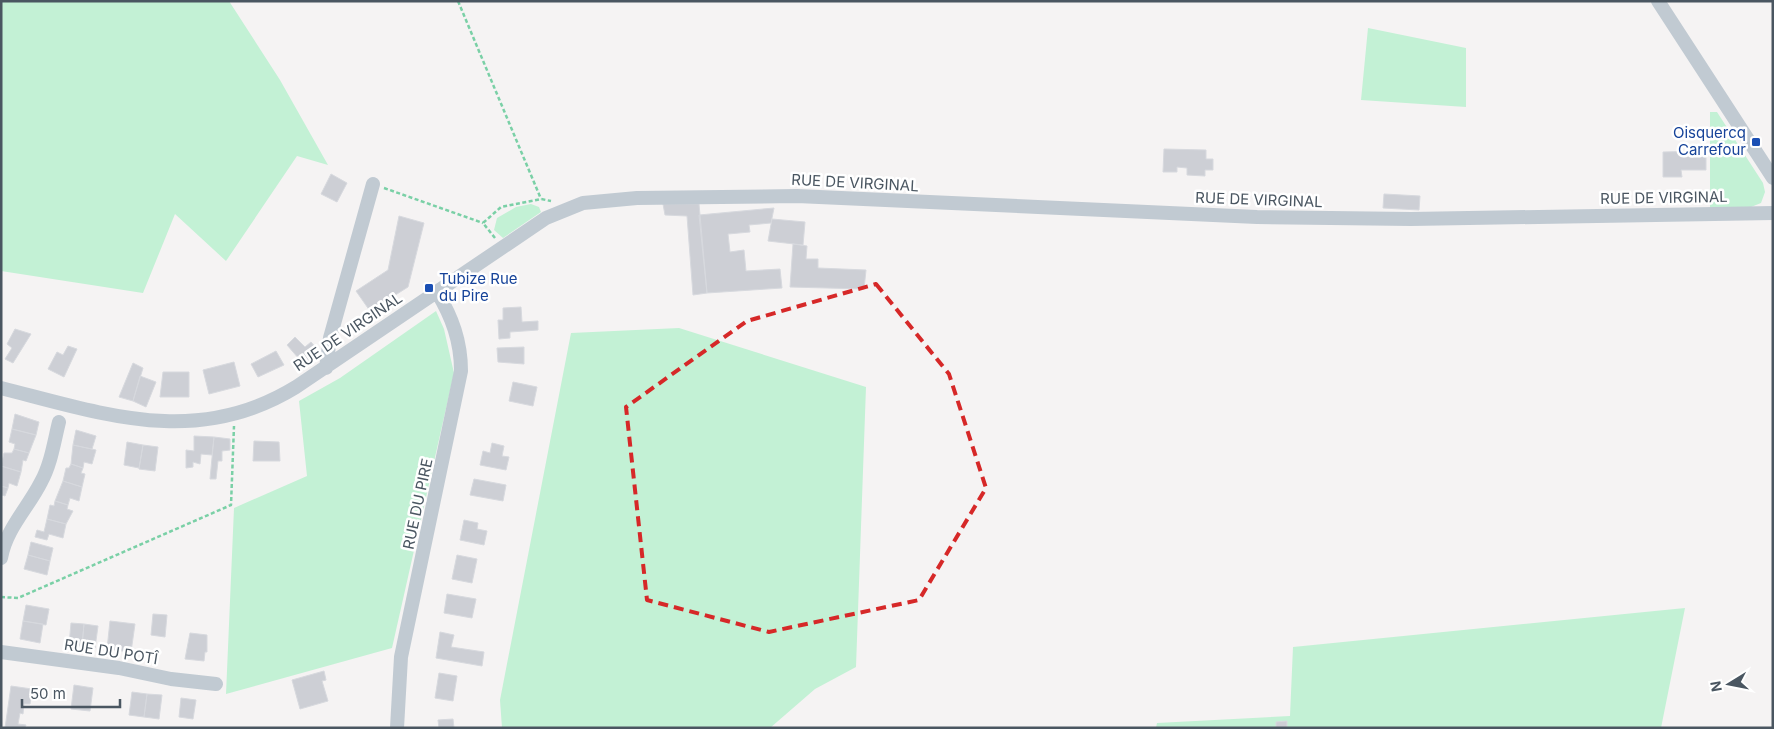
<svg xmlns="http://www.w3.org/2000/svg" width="1774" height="729" viewBox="0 0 1774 729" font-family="Inter,sans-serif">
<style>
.green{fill:#c3f1d5}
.building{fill:#cdcfd5;stroke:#d7d9de}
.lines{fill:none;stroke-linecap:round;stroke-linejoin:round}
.path{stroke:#7ad0a6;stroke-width:2.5;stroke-dasharray:4 2.5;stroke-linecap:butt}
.minor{stroke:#c1cad2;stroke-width:14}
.marked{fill:none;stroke:#d62828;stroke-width:4;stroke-dasharray:10 6;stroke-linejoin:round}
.transit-dot{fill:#1a4fb4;stroke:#fff;stroke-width:2}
.labels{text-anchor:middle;stroke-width:5;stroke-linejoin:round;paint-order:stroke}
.transit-label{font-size:15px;fill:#164399;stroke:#fff;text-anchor:end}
.street-label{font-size:15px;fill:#4a5661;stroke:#fff}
</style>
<rect width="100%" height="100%" fill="#f5f3f3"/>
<path class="green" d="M1,1h228l51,79 48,85 -31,-9 -71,105 -51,-47 -32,79 -142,-22z
M1368,28l98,20v59l-105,-7z
M1710,112h7l46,71 2,9 -4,11 -10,4 -41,1z
M531,204l8,3 2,5 -38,26 -9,-8 3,-12 19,-11z
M436,311l8,18 10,44 -62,275 -166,46 8,-186 73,-32 -8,-75 41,-23z
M679,328l187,59 -10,280 -41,22 -45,39h-268l-2,-28 71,-367z
M1685,608l-24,120h-505l1,-5 133,-7 3,-69z"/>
<path class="building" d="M1164,149l42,1v9h7v11h-8v6l-18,-1v-7l-10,-1v5h-14z
M1706,151v19h-25l1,7h-19v-25z
M331,174l16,9 -10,19 -16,-8z
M1384,194l36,2 -1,14 -36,-2z
M663,204h36l8,89 -14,2 -6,-79 -22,-1z
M774,208l-3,15 -22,2 1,7 -22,2 2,18 14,-2 2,21 34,-2 2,19 -75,5 -8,-78z
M399,216l25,7 -16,64 -38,24 -14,-20 32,-21z
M772,219l33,3 -2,23 -35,-4z
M793,244l14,2 -1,13h12v9l48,2 -2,19 -74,-2z
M521,307l1,15 16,-1v9l-28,2v6l-11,1 -1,-19h5v-12z
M15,329l16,5 -18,29 -8,-4 7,-11 -5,-4z
M295,337l10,10 6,-5 11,13 -16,12 -19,-22z
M68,346l9,3 -13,28 -16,-8 9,-17 6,3z
M524,347v17l-26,-2 -1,-14z
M276,351l8,14 -26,12 -7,-13z
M234,362l6,24 -31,8 -6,-24z
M133,363l10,5 -10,33 -14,-4z
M163,372h26v25h-29z
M140,376l16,6 -10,25 -13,-6z
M513,382l24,5 -4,19 -24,-5z
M15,414l24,8 -3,13 -24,-6z
M12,429l24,6 -7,18 -15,-4 1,-5 -6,-2z
M76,430l20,6 -4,13 -19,-4z
M194,436l20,1 -2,18 -11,-1 -1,10 -7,-2v5l-7,1v-18l8,1z
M214,437l16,2v11l-8,1v10h-4l-2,18h-6z
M254,441l25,1 1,19h-27z
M127,442l16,3 -4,23 -15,-3z
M492,443l12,3 -2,10 7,1 -3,13 -26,-5 3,-14 7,2z
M73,445l23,5 -4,14 -8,-2 -1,6 -12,-4z
M143,445l15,2 -3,24 -16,-2z
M14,449l15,4 -3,8 -3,-1 -2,12 -20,-6 3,-13h8z
M71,464l12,4 -2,5 4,1 -3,13 -19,-6 3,-13h3z
M1,466l20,6 -4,14 -8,-3 -1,5 -7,-2z
M474,479l32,6 -3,16 -33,-6z
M63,481l19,6 -3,14 -9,-3 -2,7 -13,-4z
M1,486l7,2 -3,8 -3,-1 -1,3z
M55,501l13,4 -1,4 6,2 -7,13 -19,-5 3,-14 4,1z
M47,519l19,5 -3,14 -14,-4 -2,6 -12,-3 2,-7 7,2z
M464,520l14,3 -1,6 10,2 -3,14 -24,-5z
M31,542l22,6 -3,13 -22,-6z
M28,555l22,6 -3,14 -23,-6z
M457,555l20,4 -5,24 -20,-4z
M447,594l29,5 -4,19 -28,-5z
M26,605l23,4 -3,16 -23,-4z
M153,614l14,1 -2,22 -14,-2z
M23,621l20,3 -3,19 -20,-4z
M110,621l25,3 -4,28 -24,-3z
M71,623l13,1 -2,22 -13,-1z
M84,624l14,2 -3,22 -13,-2z
M440,632l14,3 -3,12 33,5 -2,14 -46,-8z
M190,633l17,2v17h-2l-1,9 -19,-2z
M324,671l2,9 -4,1 6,20 -28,8 -8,-29z
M439,673l18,3 -4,25 -18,-3z
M74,685l19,3 -3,23 -19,-2z
M11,686l21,3 -2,15h-6l-1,10 -3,-1 -2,11 8,1 -1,3h-20z
M132,692l15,2 -3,23 -15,-2z
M147,694l15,1 -3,24 -15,-2z
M181,698l15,2 -3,19 -14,-2z
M453,719l1,9h-15l-1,-8z
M1287,721v7h-11v-6z"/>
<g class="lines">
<path class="path" d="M458,1l83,198
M384,188l99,35
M495,238l-12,-15 18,-16 40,-8 10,2
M1,597l17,1 213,-93 3,-79"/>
<path class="minor" d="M1658,1l115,177
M326,368l4,-30 43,-154
M1,388c103,26 196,60 295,-1l250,-169 37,-15 54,-5 160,-2 460,21 154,2 362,-6
M1,558c5,-29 27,-50 40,-76 10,-18 13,-40 18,-60
M1,652l118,16 52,11 45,5
M397,728l4,-71 60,-286c0,-30 -9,-54 -24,-79"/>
</g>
<path class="marked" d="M876,284l73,90 37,114 -67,112 -150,32 -122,-32 -21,-193 121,-86z"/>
<g class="transit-dot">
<rect x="1751" y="137" width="10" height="10" rx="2.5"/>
<rect x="424" y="283" width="10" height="10" rx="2.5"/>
</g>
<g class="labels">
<g class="transit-label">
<text x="1746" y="138">Oisquercq<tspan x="1746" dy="17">Carrefour</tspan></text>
<text x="439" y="284" text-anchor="start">Tubize Rue<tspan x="439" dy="17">du Pire</tspan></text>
</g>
<g class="street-label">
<text transform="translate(855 183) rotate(3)" y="5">RUE DE VIRGINAL</text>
<text transform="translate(1664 198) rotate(-1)" y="5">RUE DE VIRGINAL</text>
<text transform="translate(1259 200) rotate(2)" y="5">RUE DE VIRGINAL</text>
<text transform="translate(348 332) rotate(-34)" y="5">RUE DE VIRGINAL</text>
<text transform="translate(418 504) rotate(-78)" y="5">RUE DU PIRE</text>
<text transform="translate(111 652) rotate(9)" y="5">RUE DU POTÎ</text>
</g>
</g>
<rect width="1774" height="729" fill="none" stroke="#4a5661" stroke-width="5"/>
<g transform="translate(1729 684) rotate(260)" stroke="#ffffff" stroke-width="4" paint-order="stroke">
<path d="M0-4L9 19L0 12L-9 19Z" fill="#4a5661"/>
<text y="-8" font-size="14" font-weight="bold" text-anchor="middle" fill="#4a5661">N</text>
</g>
<path d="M22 699v8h98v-8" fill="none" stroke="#4a5661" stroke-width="2.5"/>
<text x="30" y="699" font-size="15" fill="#4a5661" stroke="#ffffff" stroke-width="4" paint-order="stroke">50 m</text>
</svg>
